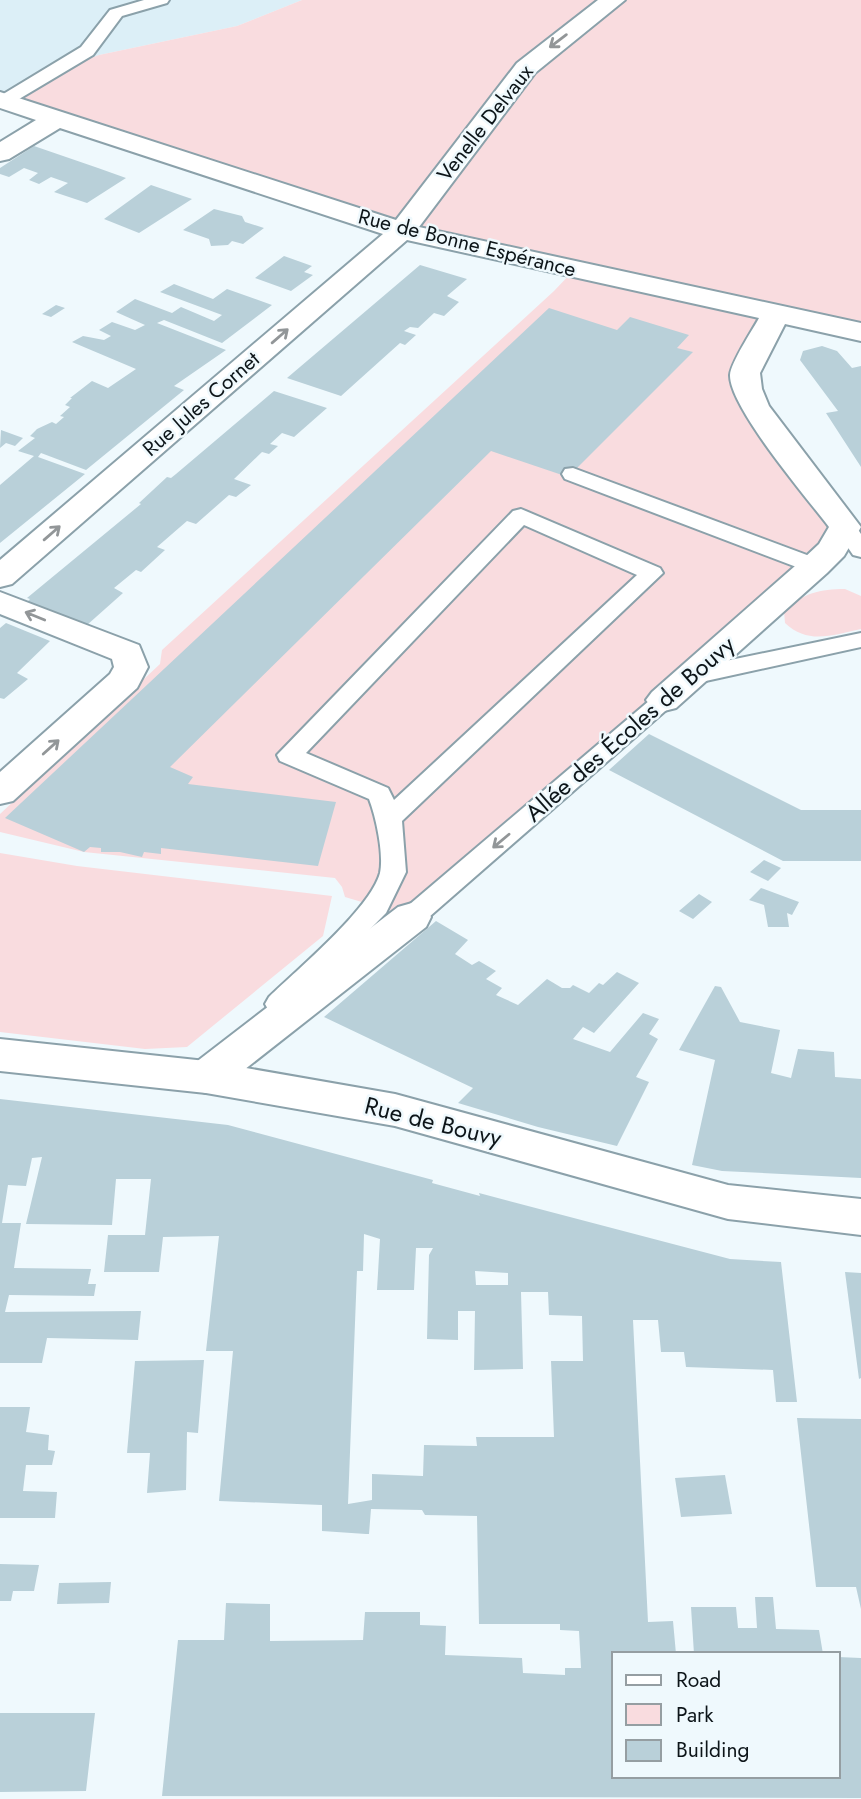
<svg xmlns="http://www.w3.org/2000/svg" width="861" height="1799" viewBox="0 0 861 1799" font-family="Jost,sans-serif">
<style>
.built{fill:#dceff7}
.green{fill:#f9dcdf}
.building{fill:#b9d0d9;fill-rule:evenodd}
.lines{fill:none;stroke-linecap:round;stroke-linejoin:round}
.lane-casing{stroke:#8ba1aa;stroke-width:4}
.street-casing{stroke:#8ba1aa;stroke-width:4}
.secondary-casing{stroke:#8ba1aa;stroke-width:4}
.lane{fill:#fff;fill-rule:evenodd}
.street{fill:#fff;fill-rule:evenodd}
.secondary{fill:#fff;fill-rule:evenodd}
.oneway{stroke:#929698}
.labels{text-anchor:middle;stroke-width:5;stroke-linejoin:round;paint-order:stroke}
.far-street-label{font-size:21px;fill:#0d1519;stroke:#eff9fd}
.street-label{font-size:24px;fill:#0d1519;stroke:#eff9fd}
</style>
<rect width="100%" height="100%" fill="#eff9fd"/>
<path class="built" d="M0,0h302l-65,26 -138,29 -99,45z"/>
<path class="green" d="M302,0h559v332l-85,-18 -31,59 100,154 -433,390 -67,-20 -3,-10 -7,-9 -251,-26 -84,-20v-18l160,-150 2,-14 392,-359 20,-21 -172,-39 -399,-130 47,-27 49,-19 138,-29z
M845,589l16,7v33c-28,6 -53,16 -76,-6l-1,-12c19,-18 36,-22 61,-22z
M0,853l77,13 255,30 -9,40 -136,111 -42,2 -145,-17z"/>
<path class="building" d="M34,146l64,22 28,10 -39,25 -33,-11 14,-9 -17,-6 -12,7 -10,-4 9,-7 -14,-5 -15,9 -9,-3v-6z
M151,185l41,14 -53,34 -35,-14z
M214,209l28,7 3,6 19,6 -21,16 -11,-3 -4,4 -17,1 -2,-7 -26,-9z
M284,256l28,10 -8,6 9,3 -22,16 -36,-13z
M420,265l47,14 -20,17 12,6 -15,14 -10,-3 -16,15 -8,-1 -6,4 12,4 -11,10 -5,-2 -59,53 -54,-18z
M174,284l39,15 14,-10 45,16 -50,38 -58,-23 -7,3 69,27 -52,36 10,4 -98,80 -45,-17 -3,4 47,17 -85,69v-58l34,-29 -16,-5 17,-13 -5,-2 7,-7 15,-7 4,2 8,-7 -4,-1 10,-9 -5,-2 7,-7h-2l22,-17 16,7 28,-19 -64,-27 11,-6 21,4 7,-4 -12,-6 13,-8 23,8 10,-5 -29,-13 19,-13 37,14 9,-6 33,14 8,-6 -62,-23z
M56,305l9,3 -14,9 -9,-3z
M549,308l68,22 13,-13 59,18 -12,13 16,4 -125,125 -77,-26 -321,316 23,10 -5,7 148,18 -18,64 -157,-18v6l-17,-2 -2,5 -22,-5h-19v-4l-11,-1 -6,5 -79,-34z
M822,346l15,5 15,17 9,-2v101l-35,-54 12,-2 -38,-51 3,-9z
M274,391l53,17 -33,29 -12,-4 -12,11 8,2 -9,8 -7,-2 -28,27 17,6 -15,12 -7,-2 -33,29 -9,-3 -30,26 8,3 -24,22 -5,-2 -22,18 9,5 -36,32 -60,-23 3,-3 -3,-1 114,-94 -2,-1 28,-26 4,1 5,-4z
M1,430l22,8 -8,8 -9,-3 -6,5z
M6,623l44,18 -33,32 11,6 -24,20 -4,-1v-70z
M649,734l152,76h60v51h-78l-174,-91z
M764,860l17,8 -13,13 -18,-9z
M761,888l38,14 -7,13 -5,-2 2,14h-21l-4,-22 -15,-5z
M699,894l13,8 -19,17 -14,-8z
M436,921l32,19 -13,14 17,11 7,-4 17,10 -10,8 16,9 -6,7 22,10 29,-26 15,9h8l3,-3 16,8 10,-10 4,2 14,-13 22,11 -45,50 -11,-6 -10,12 37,13 33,-39 16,6 -10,15 9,5 -22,38 13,5 -32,64 -79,-19 -80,-24 15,-15 -149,-71z
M715,986l6,1 19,35 40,8 -9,43 20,5 7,-29 36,3 1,25 26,2v99l-139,-7 -30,-6 23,-105 -36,-10z
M0,1099l228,26 205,55 -1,3 48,13 -1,-3 251,66 51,3 16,140h-21l-3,-32 -87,-3 -2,-15h-23l-3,-32h-25l15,302 25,-1 3,33h-62v122h224v-119l23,1v140l-699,-2 16,-156h46l2,-37 44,1v37l93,-1 2,-28h55v13l26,1 -1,29 77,3 1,15 42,2v-7h16l-2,-37 -19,-1v-6h-81l-2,-108 -52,-1 -3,-5 -51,-1 -2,25h-3l-44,-3v-26l-103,-4 14,-150h-27l13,-115 -56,1 -4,35h-55l4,-37h37l6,-56h-35l-4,46 -86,-1 16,-67 -10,1 -6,28 -18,-1 -6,38h19l-7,45 77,1 -3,15h8l-2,12 -85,-1 -4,17 136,-1 -3,29 -91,-2 -5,25h-42zM364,1234l16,5 -3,51h37l2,-42h17l-4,7 -2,84 31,1v-29h17l-1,59 49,-1 -2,-77h27l1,23 33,1 1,45h-32l3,76h-78l1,9 -53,-1 -1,31 -51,-2v26l-24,4 9,-233h6zM475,1271l33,2v12h-32z
M845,1272l16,1v105l-2,1z
M204,1360l-6,73 -11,-1 -1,58 -39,3 3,-40h-23l8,-92z
M0,1407h30l-4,25 23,3 -1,15 7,1 -3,14h-26l-3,26 34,1 -2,26h-55z
M797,1418l64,1v190l-5,-22h-40z
M725,1475l7,39 -51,3 -6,-39z
M0,1564l39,1 -5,26h-21l-2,10h-11z
M111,1582l-2,21 -52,1 2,-21z
M755,1597h18l3,32 43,1 4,24h-129l-3,-47h45l2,21h19z
M0,1713h95l-9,78 -86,1z"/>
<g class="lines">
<g class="lane-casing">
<path id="lane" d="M144,0h25l-2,3 -45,13 -29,39 -84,50h-9v-9l81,-49 29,-37z
M573,468l250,93 3,5 -3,5h-16l-242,-92 -3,-5 3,-5z
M521,509l139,59 3,5 -261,248 4,51 -20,41 -97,98 -10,3 -10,-3 -4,-7 4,-7c29,-28 101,-88 111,-124 4,-19 -4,-56 -11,-74l-89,-38 -3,-6 236,-244zM524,525l113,50 -243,225 -6,-12 -82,-35z
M845,520l8,2 8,12v23l-8,-2 -19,-28 3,-5z
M861,633v14l-169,37 -8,-3 -4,-5 4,-5 8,-3z
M664,692l8,3 4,5 -4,5 -251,219 -9,2 -9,-2 -4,-7 4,-7 253,-215z"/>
</g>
<g class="street-casing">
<path id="street" d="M598,0h27l-90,73 -116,154 442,96v18l-76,-17 -25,49 2,16 7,17 92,121 -17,29 -17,17 -151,135 -12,3 -12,-3 -6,-8 6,-8 151,-133 16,-15 10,-17c-22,-29 -100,-120 -99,-152 1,-13 22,-44 29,-57l-352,-78 -395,344 -12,3v-27l383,-326 -323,-106 -51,31 -9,2v-19l36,-22 -36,-12v-16l396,128 121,-157z
M0,592l139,53 9,22 -11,21 -124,113 -13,3v-32l110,-98 4,-7 -2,-8 -112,-45z
M412,903l14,4 5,10 -5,10 -205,161 -15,5 -15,-5 -6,-11 6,-11 207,-159z"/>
</g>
<g class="secondary-casing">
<path id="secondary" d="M0,1039l206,22 189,33 333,91 133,14v36l-133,-16 -333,-93 -189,-33 -206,-22z"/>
</g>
<use href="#lane" class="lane"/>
<use href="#street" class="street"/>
<use href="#secondary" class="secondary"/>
</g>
<defs><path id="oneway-shaft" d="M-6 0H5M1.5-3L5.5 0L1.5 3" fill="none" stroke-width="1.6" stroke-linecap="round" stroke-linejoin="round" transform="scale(1.75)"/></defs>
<g class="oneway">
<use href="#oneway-shaft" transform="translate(558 41) rotate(143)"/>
<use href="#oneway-shaft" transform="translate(280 336) rotate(-41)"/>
<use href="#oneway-shaft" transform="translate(52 533) rotate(-41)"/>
<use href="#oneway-shaft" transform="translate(35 616) rotate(-158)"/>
<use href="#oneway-shaft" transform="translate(51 747) rotate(-42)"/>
<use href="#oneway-shaft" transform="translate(501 841) rotate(140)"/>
</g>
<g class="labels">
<g class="far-street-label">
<text transform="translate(485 123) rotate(-52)" y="7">Venelle Delvaux</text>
<text transform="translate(467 243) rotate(14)" y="7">Rue de Bonne Espérance</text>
<text transform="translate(201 404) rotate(-41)" y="7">Rue Jules Cornet</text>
</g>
<g class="street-label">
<text transform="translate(630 729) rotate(-41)" y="8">Allée des Écoles de Bouvy</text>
<text transform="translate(433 1122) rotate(14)" y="8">Rue de Bouvy</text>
</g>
</g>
<rect x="612" y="1652" width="228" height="126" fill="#eff9fd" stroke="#959ea2" stroke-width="2"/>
<rect x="626" y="1675" width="35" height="10" fill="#ffffff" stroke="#959ea2" stroke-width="2"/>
<text x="676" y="1687" font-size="21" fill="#0d1519">Road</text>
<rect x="626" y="1704" width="35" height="21" fill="#f9dcdf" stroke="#959ea2" stroke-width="2"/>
<text x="676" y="1722" font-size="21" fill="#0d1519">Park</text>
<rect x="626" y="1740" width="35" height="21" fill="#b9d0d9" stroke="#959ea2" stroke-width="2"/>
<text x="676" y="1757" font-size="21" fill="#0d1519">Building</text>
</svg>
